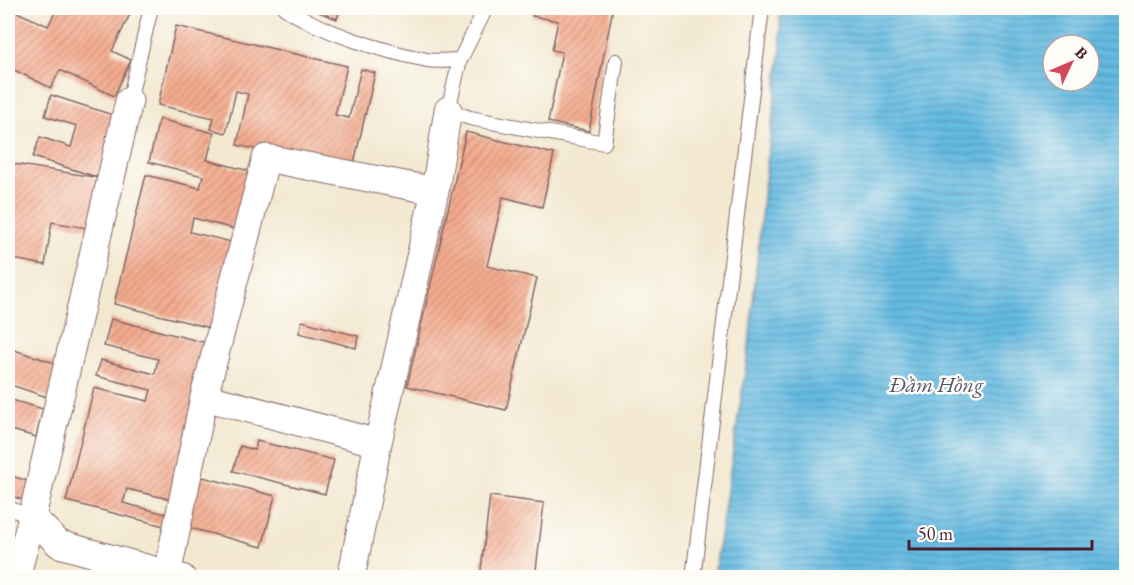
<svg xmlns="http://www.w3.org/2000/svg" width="1134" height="585" viewBox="0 0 1134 585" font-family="'EB Garamond',serif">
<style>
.water{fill:url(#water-rules);stroke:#586d86;stroke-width:1.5;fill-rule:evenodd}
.building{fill:url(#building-hatch)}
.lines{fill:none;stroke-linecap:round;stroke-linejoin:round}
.lane-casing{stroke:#856665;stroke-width:16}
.street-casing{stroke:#856665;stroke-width:29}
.lane{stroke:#fff;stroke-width:14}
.street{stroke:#fff;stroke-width:27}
.labels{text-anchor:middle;stroke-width:5;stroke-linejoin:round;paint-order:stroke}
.water-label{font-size:22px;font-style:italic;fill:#53566b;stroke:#fdfcf7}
</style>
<defs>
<pattern id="water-rules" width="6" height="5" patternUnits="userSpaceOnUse" patternTransform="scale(1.5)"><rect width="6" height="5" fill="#65bbe2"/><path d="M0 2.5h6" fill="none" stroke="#5597b7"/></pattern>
<pattern id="building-hatch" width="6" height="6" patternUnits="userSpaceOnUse" patternTransform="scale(1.5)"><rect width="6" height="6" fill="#f4ac8f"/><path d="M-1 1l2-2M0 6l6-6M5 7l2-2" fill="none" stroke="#c88b75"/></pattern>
</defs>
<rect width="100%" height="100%" fill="#fdfcf7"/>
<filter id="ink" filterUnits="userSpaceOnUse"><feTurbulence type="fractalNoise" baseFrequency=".0167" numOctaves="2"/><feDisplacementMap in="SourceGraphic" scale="12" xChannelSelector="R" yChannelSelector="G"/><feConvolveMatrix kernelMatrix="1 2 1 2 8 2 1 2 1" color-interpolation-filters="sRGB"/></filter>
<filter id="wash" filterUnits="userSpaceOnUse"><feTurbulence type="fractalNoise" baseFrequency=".008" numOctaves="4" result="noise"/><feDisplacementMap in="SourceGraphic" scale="24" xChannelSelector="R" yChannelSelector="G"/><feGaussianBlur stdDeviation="1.35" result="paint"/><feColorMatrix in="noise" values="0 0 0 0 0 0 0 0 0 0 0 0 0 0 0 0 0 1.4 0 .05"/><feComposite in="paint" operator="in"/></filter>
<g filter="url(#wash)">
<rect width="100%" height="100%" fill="#f3e9d1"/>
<path class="water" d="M780,8h346v569h-412l35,-231 14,-150 18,-145zM1053,45h36v36h-36z"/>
<g id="blocks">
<path class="building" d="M8,8l40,18 9,-18h76l-21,43 19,9 -17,36 -54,-26 -9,18 -43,-21z
M308,8h33l-4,11z
M534,8h79l-24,123 -41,-9 14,-70 -10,-2 6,-29 -26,-5z
M176,26l171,40 -12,49 14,3 12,-49 14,4 -23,99 -115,-27 11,-51 -12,-3 -10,42 -15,-4 3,-11 -56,-13z
M51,95l68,22 -19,61 -67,-21 7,-20 31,10 6,-21 -32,-10z
M159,119l55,14 -7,27 50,13 -19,57 -45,-12 -3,14 50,12 -21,86 -105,-26 32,-129 54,13 3,-12 -54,-14z
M466,132l88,22 -12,53 -39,-10 -16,69 50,12 -31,132 -99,-24z
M8,163l92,15 -8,51 -40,-7 -7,43 -37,-7z
M111,319l104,26 -38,156 -50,-12 -4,14 51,13 -2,12 -106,-27 28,-113 54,13 3,-11 -55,-14 5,-16 54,14 3,-15 -54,-13z
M302,321l56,15 -2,12 -57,-15z
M8,348l53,17 -11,33 -42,-14z
M8,399l35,10 -7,28 -28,-8z
M257,441l77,19 -9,34 -92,-23 7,-25 15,4z
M8,475l27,8 -6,19 -21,-7z
M199,476l76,20 -13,51 -76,-20z
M490,496l54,7 -9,75h-55z"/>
</g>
</g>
<g filter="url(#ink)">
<use href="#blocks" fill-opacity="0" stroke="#856665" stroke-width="1.5"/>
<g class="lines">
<g class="lane-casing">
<path id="lane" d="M285,8c39,25 97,43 142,52 10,2 22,0 33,0
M486,8l-26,52 -12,50 22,8 134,25 12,-82
M129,101l22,-93
M8,508l24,9
M693,578l69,-570"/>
</g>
<g class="street-casing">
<path id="street" d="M204,397l174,46
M32,517l27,27 123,34
M167,575l37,-178 62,-239 169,33
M16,578l16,-61 97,-416
M351,578l27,-135 57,-252 13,-81"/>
</g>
<use href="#lane" class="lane"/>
<use href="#street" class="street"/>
</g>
</g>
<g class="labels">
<g class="water-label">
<text x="936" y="392">Đầm Hồng</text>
</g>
</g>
<rect width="1134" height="585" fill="none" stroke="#fdfcf7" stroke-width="30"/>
<g transform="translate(1071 63) rotate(46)"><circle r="28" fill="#fdfcf7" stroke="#b5a4a5" stroke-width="1.5"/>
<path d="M0-4.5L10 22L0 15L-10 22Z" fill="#d1495b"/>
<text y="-9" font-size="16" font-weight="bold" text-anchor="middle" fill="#4a1f2b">B</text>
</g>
<path d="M909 540v9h183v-9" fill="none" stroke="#4a1f2b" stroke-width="3"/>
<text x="918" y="540" font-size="18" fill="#4a1f2b" stroke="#fdfcf7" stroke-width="4.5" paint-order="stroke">50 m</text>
</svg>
